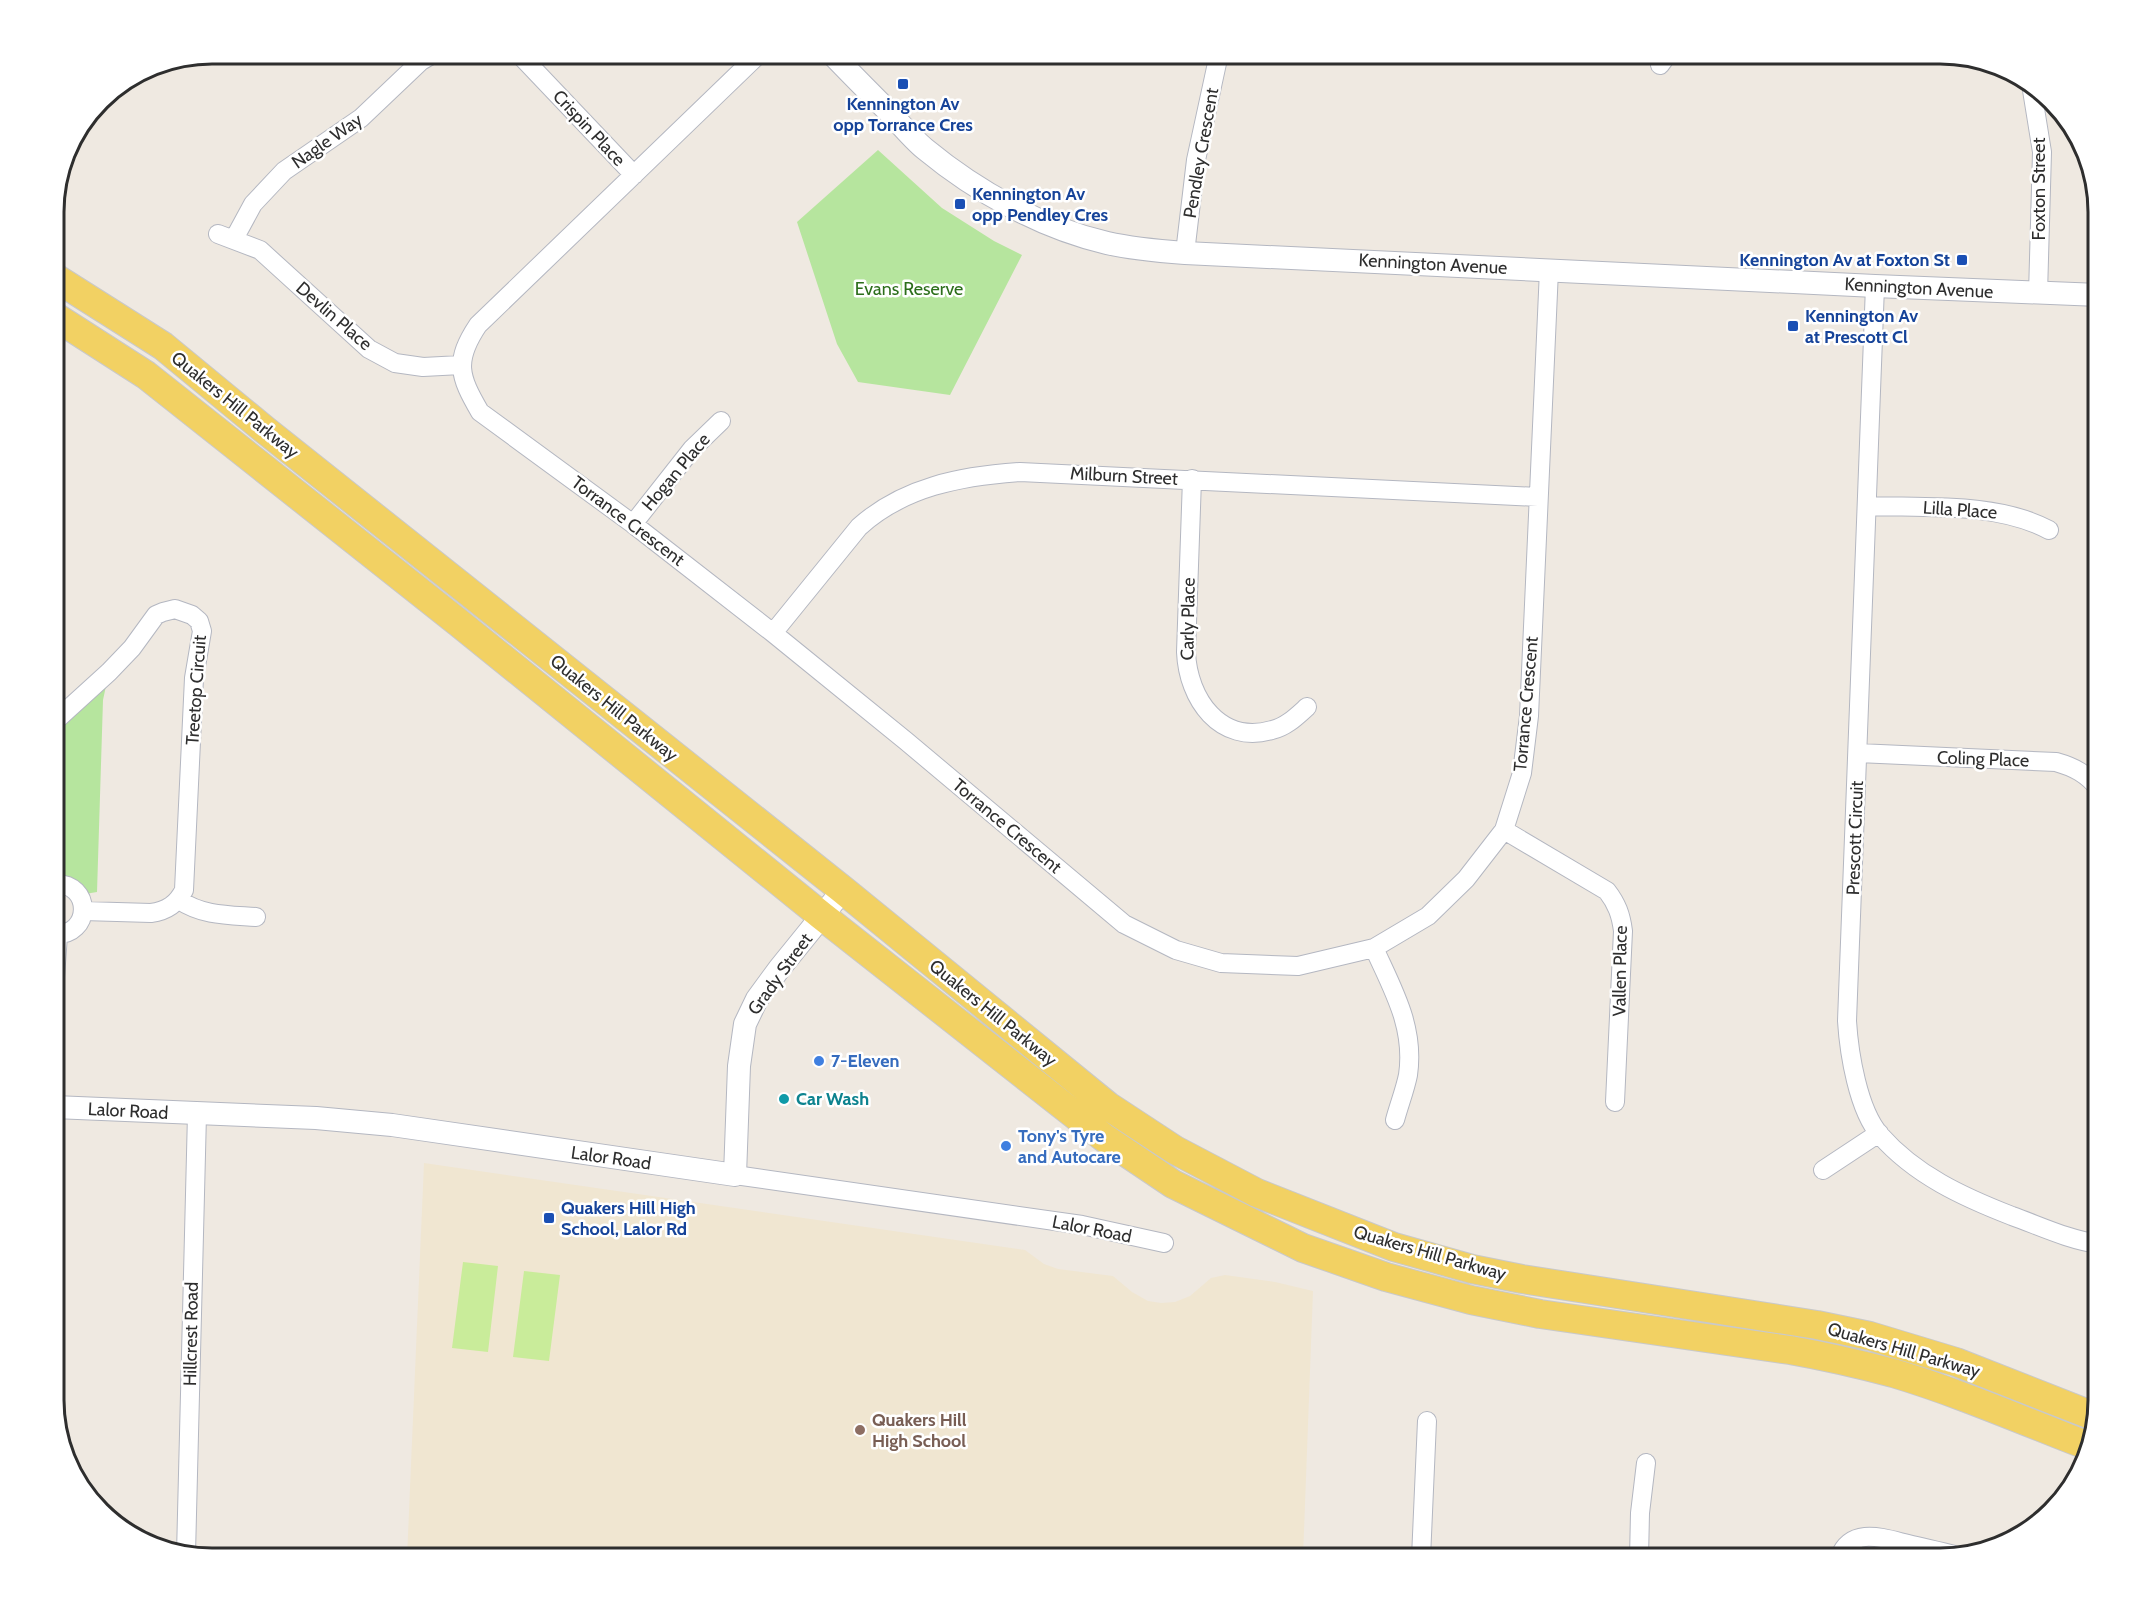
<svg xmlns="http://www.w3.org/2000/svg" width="2153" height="1612" viewBox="0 0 2153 1612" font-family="Cabin,sans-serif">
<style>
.education{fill:#f0e6d1}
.green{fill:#b6e59e}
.pitch{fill:#c9ec9a}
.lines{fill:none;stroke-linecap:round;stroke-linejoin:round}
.minor-casing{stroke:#b4b7c1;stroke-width:20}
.tertiary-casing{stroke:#b4b7c1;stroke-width:24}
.primary-casing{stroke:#c9c9c9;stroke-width:30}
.minor{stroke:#fff;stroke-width:18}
.tertiary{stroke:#fff;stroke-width:22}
.primary{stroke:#f2d163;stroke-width:28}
.transit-dot{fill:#1a4fb4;stroke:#fff;stroke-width:2}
.shop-dot{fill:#3f7fe0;stroke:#fff;stroke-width:2}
.culture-dot{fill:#0f9aa8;stroke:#fff;stroke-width:2}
.education-dot{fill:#8d6e63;stroke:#fff;stroke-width:2}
.labels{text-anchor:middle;stroke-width:5;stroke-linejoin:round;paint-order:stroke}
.transit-label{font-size:18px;font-weight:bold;fill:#164399;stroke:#fff;text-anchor:start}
.street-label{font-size:18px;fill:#2e2e2e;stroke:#fff}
.park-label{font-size:18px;fill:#2c6e1b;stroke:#fff}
.shop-label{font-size:18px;font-weight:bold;fill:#366cbe;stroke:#fff;text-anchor:start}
.culture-label{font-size:18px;font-weight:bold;fill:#0d838f;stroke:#fff;text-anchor:start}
.education-label{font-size:18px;font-weight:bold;fill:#785e54;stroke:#fff;text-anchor:start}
.rim{fill:none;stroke:#2e2e2e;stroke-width:3}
</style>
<rect width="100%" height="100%" fill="#efe9e1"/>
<path class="education" d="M424,1163l601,87 19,14 14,5 55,7 19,16 16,9 13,2 14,-1 15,-6 21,-18 14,-3 50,7 38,9 -10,267h-896z"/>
<path class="green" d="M878,150l64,58 52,33 28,14 -72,140 -92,-13 -21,-38 -40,-122z
M109,672l-6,28 -6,192 -18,3 -25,-11v-162z"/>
<path class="pitch" d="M463,1262l35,4 -10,86 -36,-4z
M524,1271l36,4 -11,86 -36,-4z"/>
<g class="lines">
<g class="minor-casing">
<path id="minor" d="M519,54l115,121
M759,54l-281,271c-24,36 -19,51 2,87l153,112 140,109 133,108 218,183 52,26 45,13 77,3 76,-18 54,-32 38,-37 38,-49 18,-57 7,-57 20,-446
M1434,55v-1
M1660,65l8,-11
M2031,84l11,68 -4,142
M218,234l42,16 109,99 26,14 28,4 38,-2
M234,239l19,-35 31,-33 77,-53 60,-57 12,-7
M1185,253l11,-93 23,-106
M1875,286l-28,735c2,32 11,89 33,114 35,40 83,62 132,81 28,10 57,24 87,28
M1192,479l-6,173c2,47 34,93 86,78 14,-3 25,-14 35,-23
M1867,506c58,2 130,-4 182,24
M633,524l59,-75 29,-28
M773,633l86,-106c44,-40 102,-51 161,-55l518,25
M54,722l55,-50 23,-24 24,-33 7,-3 12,-3 17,6 7,6 3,10 -8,47 -10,212c-7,14 -17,21 -33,23l-68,-2
M1858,753l198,9c18,5 31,12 43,27
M1504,830l103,61c10,13 14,24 16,40l-8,171
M179,900c24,16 49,15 77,17
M54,934c38,3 39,-52 0,-50
M1374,948c19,42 41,79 34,127 -3,15 -9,30 -13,45
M54,991l4,-56
M1823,1170l56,-37
M735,1175l347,50 82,18
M186,1554l11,-440
M1421,1558l6,-137
M1639,1558l1,-45 6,-50
M1839,1558c12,-32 44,-20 69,-14 16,4 31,7 46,11"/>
</g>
<g class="tertiary-casing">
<path id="tertiary" d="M832,54c20,21 41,42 61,62 10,11 21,24 32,33 52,43 117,79 182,94 26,6 51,8 78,10l690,33 224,9
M54,1107l262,11 76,7 343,50 4,-109 6,-42 12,-25 22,-30 64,-79"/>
</g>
<g class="primary-casing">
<path id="primary" d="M54,277l109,69 102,84 578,460 265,216 67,44 82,43 137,54 78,22 50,10 295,46 53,11 86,26 140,55
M54,316l92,59 313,248 363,293 281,221 70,47 130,64 83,29 85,23 69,14 250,36c34,6 69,14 103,23 67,20 133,49 198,74"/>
</g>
<use href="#minor" class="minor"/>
<use href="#tertiary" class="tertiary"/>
<use href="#primary" class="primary"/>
</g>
<g class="transit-dot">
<rect x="897" y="78" width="12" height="12" rx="3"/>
<rect x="954" y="198" width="12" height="12" rx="3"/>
<rect x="1956" y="254" width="12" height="12" rx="3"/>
<rect x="1787" y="320" width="12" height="12" rx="3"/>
<rect x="543" y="1212" width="12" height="12" rx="3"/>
</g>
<g class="shop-dot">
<circle cx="819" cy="1061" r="6"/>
<circle cx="1006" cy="1146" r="6"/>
</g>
<circle class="culture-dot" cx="784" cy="1099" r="6"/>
<circle class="education-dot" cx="860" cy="1430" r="6"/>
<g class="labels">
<g class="transit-label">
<text x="903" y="110" text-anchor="middle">Kennington Av<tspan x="903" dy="21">opp Torrance Cres</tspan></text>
<text x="972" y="200">Kennington Av<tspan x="972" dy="21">opp Pendley Cres</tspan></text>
<text x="1950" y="266" text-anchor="end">Kennington Av at Foxton St</text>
<text x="1805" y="322">Kennington Av<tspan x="1805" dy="21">at Prescott Cl</tspan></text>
<text x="561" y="1214">Quakers Hill High<tspan x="561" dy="21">School, Lalor Rd</tspan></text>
</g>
<g class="street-label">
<text transform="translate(589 128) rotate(47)" y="6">Crispin Place</text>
<text transform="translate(327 141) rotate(-35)" y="6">Nagle Way</text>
<text transform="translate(1201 153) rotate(-80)" y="6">Pendley Crescent</text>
<text transform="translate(2039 189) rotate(-90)" y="6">Foxton Street</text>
<text transform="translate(1433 264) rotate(3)" y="6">Kennington Avenue</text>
<text transform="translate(1919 288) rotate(3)" y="6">Kennington Avenue</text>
<text transform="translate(334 316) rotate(41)" y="6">Devlin Place</text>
<text transform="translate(235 405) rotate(39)" y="6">Quakers Hill Parkway</text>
<text transform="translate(676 472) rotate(-50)" y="6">Hogan Place</text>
<text transform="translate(1124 476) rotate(3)" y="6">Milburn Street</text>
<text transform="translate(1960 510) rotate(4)" y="6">Lilla Place</text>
<text transform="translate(628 521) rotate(37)" y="6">Torrance Crescent</text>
<text transform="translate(1188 619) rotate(-89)" y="6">Carly Place</text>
<text transform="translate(196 690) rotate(-86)" y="6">Treetop Circuit</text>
<text transform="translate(1526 704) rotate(-85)" y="6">Torrance Crescent</text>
<text transform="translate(614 708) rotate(39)" y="6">Quakers Hill Parkway</text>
<text transform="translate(1983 759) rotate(2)" y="6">Coling Place</text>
<text transform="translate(1007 826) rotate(40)" y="6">Torrance Crescent</text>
<text transform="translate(1855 838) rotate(-88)" y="6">Prescott Circuit</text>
<text transform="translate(1620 971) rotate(-89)" y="6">Vallen Place</text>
<text transform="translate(780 974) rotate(-54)" y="6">Grady Street</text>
<text transform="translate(993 1013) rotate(39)" y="6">Quakers Hill Parkway</text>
<text transform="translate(128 1111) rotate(3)" y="6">Lalor Road</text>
<text transform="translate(611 1158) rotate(8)" y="6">Lalor Road</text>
<text transform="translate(1092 1229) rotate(11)" y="6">Lalor Road</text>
<text transform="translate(1430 1253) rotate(16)" y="6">Quakers Hill Parkway</text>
<text transform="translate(191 1334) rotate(-89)" y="6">Hillcrest Road</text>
<text transform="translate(1904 1350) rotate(16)" y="6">Quakers Hill Parkway</text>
</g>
<g class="park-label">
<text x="909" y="295">Evans Reserve</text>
</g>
<g class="shop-label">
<text x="831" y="1067">7-Eleven</text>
<text x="1018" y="1142">Tony's Tyre<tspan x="1018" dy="21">and Autocare</tspan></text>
</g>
<g class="culture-label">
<text x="796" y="1105">Car Wash</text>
</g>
<g class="education-label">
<text x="872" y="1426">Quakers Hill<tspan x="872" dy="21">High School</tspan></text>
</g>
</g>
<path d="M0 0H2153V1612H0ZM212 64H1940A148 148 0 0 1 2088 212V1400A148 148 0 0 1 1940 1548H212A148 148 0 0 1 64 1400V212A148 148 0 0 1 212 64Z" fill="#fff" fill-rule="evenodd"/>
<path class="rim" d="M212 64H1940A148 148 0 0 1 2088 212V1400A148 148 0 0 1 1940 1548H212A148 148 0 0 1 64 1400V212A148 148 0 0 1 212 64Z"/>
</svg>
